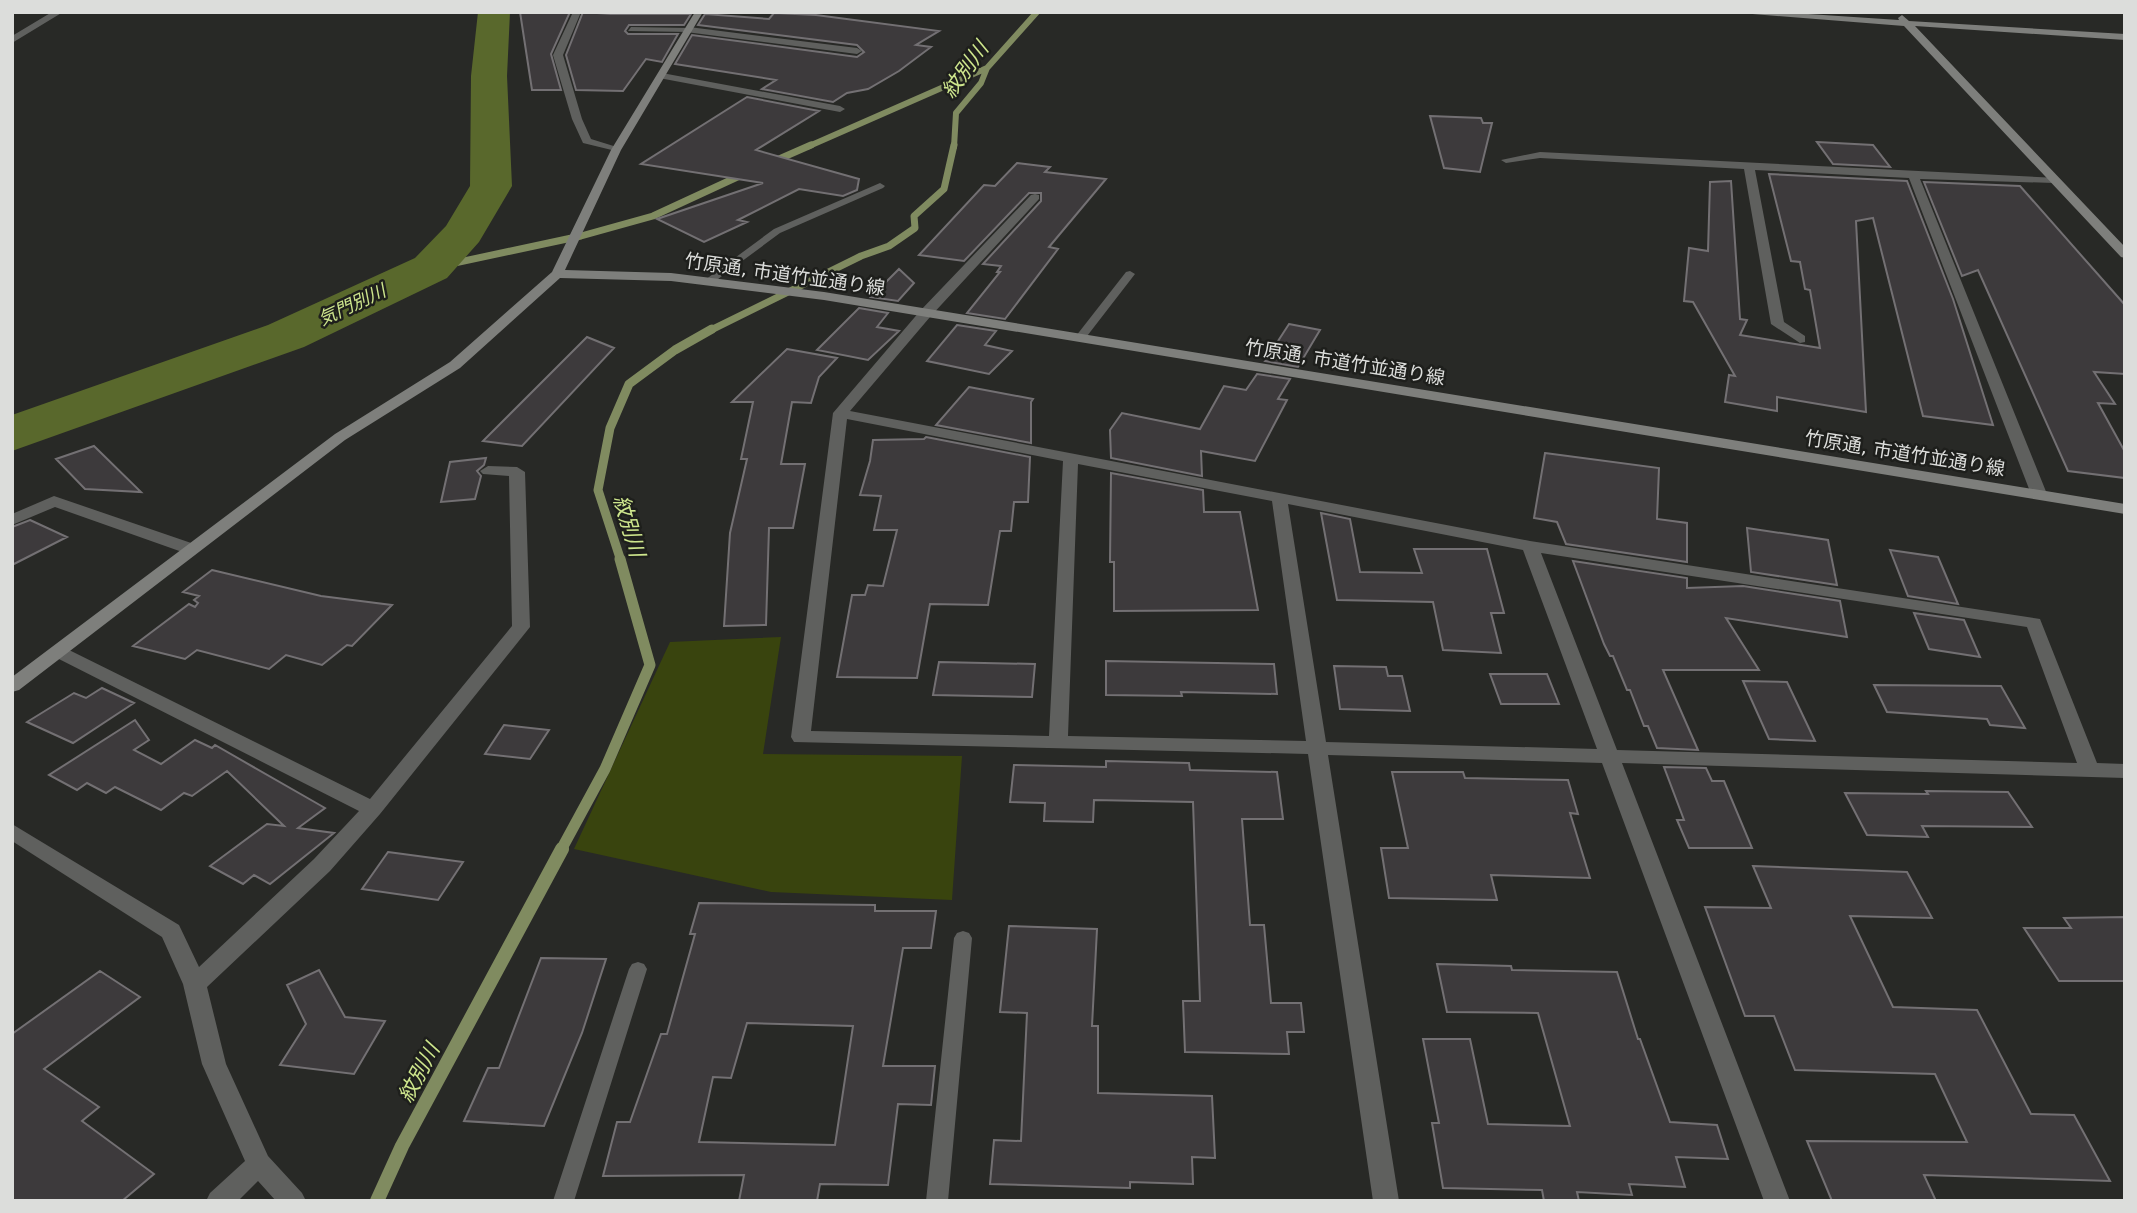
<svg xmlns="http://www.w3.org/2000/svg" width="2137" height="1213" viewBox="0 0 2137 1213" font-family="'DejaVu Sans','Noto Sans JP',sans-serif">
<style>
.green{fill:#39440e}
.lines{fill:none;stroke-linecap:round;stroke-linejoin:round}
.stream-far4{stroke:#808b60;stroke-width:6}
.stream-far3{stroke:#808b60;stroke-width:7}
.stream-far2{stroke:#808b60;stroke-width:9}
.stream-far1{stroke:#808b60;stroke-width:11}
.stream{stroke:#808b60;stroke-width:14}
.river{fill:#59682c;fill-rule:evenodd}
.building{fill:#3d3a3c;stroke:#737073;stroke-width:2;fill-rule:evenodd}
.lane{fill:#5f605e;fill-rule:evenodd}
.street{fill:#5f605e;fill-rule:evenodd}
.secondary{fill:#7e7f7c;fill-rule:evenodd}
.labels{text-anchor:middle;stroke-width:5;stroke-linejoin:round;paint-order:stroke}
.far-water-label{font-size:18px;font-style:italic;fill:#cee68d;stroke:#1e1f1c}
.street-label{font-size:19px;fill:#dcdddb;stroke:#1e1f1c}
.water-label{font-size:21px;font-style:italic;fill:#cee68d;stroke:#1e1f1c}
</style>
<rect width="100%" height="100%" fill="#282926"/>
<path class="green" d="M781,637l-18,117 199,2 -10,144 -181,-8 -197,-43 96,-207z"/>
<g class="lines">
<path class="stream-far4" d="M807,147l180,-79
M954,147l2,-34 25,-30 6,-15 50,-56"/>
<path class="stream-far3" d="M770,163l41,-18
M431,268l150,-32 72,-20 93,-43
M709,331l152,-75 28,-10 26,-18 -1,-12 30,-27 10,-44"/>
<path class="stream-far2" d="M621,561l-23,-71 12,-62 19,-44 46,-34 37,-21"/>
<path class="stream-far1" d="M561,850l44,-81 45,-104 -30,-106"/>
<path class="stream" d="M377,1201l25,-55 160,-297"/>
<path class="river" d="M478,12h32l-3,64 5,110 -33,56 -32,36 -143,69 -292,104v-36l256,-90 147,-67 31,-32 24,-40 1,-110z"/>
</g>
<path class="building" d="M520,12h50l-19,42 10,36h-29z
M583,12l28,2h80l-7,11h-55l-4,6 3,3h50l-16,28 -16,-3 -23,32 -47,-1 -10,-35z
M774,13l42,2 123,16 -23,14 15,2 -32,24 -31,18 -21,4 -14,9 -71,-13 14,-9 -101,-16 17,-29 165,22 7,-5 -7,-7 -159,-20 7,-11 64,5z
M747,97l72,14 -63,39 103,29 -2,11 -14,6 -44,-7 -61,31 9,2 -43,20 -47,-23 106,-36 -122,-19z
M1430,116l51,2 2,5h9l-12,49 -36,-4z
M1817,142l56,3 17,22 -57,-3z
M1017,163l33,4 -5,5 61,7 -57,68 9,2 -53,70 -38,-6 33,-41h-3l4,-6 -18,-2 58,-63v-8h-12l-65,68 -45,-6 65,-70 11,1z
M1769,174l138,7 46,118 40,126 -70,-9 -50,-198 -17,3 10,191 -89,-15v14l-52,-9 4,-27 6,1 -42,-74 -9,-1 5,-53 19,3 2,-69 21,-1 9,138 7,1 -7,15 80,13 -10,-58 -5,-1 -5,-27 -9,-1z
M1924,182l96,4 105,119v69l-31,-2 21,32 -17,-1 27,49v26l-57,-7 -90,-201 -16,6z
M899,269l15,14 -16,18 -27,-4z
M859,308l29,5 -11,14 22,4 -31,29 -51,-10z
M1289,324l31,6 -22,37 -33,-6z
M957,325l39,6 -11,14 27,6 -23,23 -62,-13z
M587,337l27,11 -92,98 -39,-5z
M787,349l50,9 -18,19 -8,26 -19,-1 -11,62h24l-12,64h-24l-3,97 -42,1 6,-93 17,-74h-6l12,-57h-21z
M1257,374l33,5 -12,20 9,1 -32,61 -54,-10 1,25 -91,-18 -1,-28 12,-17 78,16 24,-43 22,4z
M969,387l64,12 -2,3v41l-95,-18z
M926,437l104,20 -2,45h-14l-3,29h-11l-12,74 -58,-1 -13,74 -80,-1 15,-82h13l3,-10 15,1 14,-56h-23l7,-34 -21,-1 10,-34 3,-21 51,-1z
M94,446l47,46 -56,-3 -29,-30z
M1545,453l114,15 -2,51 30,4v39l-121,-18 -9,-22 -23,-4z
M486,458l-2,7 -7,6 4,5 -6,23 -34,3 9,-40z
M1111,473l92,17 1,22h36l18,98 -144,1v-49h-4z
M1321,513l29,6 10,53 62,1 -8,-24h73l17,64h-13l10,40 -58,-3 -10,-48 -96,-2z
M30,520l37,17 -55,28v-38z
M1747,528l81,12 9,45 -86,-13z
M1890,550l48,7 20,47 -50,-8z
M1573,561l114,17v10l56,-2 97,15 7,36 -121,-19 33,52h-96l35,80 -41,-2 -9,-22h-4l-14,-36h-3l-14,-34h-3l-6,-12z
M212,570l109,26 71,9 -40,41 -5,-1 -25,20 -36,-10 -17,14 -72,-19 -12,9 -52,-13 56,-42 6,3 3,-4 -4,-3 5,-4 -16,-4z
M1914,613l50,7 16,37 -51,-8z
M1106,661l168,3 3,30 -96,-2 1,4 -76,-1z
M939,662l96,2 -3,33 -99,-2z
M1334,666l52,1 2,9h14l8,35 -70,-2z
M1490,674h57l12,30h-58z
M1743,681l44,1 28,59 -46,-2z
M1874,685l127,1 24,42 -35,-3 -3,-6 -100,-7z
M102,688l32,15 -61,40 -46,-21 47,-29 12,5z
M135,720l14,20 -15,10 27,14 34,-24 17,8 3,-3 110,63 -27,20 36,5 -64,51 -16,-9 -11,9 -33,-18 57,-42 17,2 -57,-55 -35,25 -8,-3 -23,17 -46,-23 -9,6 -19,-10 -10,7 -28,-15z
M504,725l45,5 -19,29 -45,-5z
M1106,761l83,2 1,7 87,2 6,47h-41l8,106h14l7,78h30l3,29h-17l2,22 -104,-2 -2,-51h17l-7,-199 -99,-2 -1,22 -49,-1 1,-18 -35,-1 4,-37 92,2z
M1664,767l42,1 6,13h12l28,67h-63l-12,-28h7z
M1392,772h71l2,6 103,2 10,34 -8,-1 20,65 -99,-3 6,25 -108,-2 -8,-50h27z
M1926,791l82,1 24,35 -110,-1 6,11 -61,-2 -22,-42 83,1z
M388,852l75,10 -25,38 -76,-11z
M1753,866l154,6 25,46 -82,-2 43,91 84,3 54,104 43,1 36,66 -186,-6 12,26h-104l-25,-60 160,1 -32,-68 -140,-4 -21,-54h-29l-40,-109 66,1z
M699,903l176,2v6h61l-5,37h-28l-20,118h52l-4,39 -33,-1 -10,81 -68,-1 -3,17h-78l5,-26 -141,1 14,-54h13l31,-88h6l28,-100h-5zM747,1023l106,3 -18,119 -136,-3 14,-65 18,1z
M2125,917v64h-66l-35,-53h47l-7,-10z
M1009,926l88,3 -5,97h6v67l114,3 3,62 -23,-1 1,27 -63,-2v6l-140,-4 4,-44 27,1 6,-128 -27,-1z
M541,958l65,1 -24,74 -38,93 -80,-5 24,-53h11z
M1437,964l74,2 1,4 105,2 21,67h2l30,83 47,3 11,34 -52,-2 9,30 -56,-3 3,11 -55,-3 2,9h-35l-2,-11 -99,-2 -11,-65h7l-16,-84h47l18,85 82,2 -32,-113 -91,-1z
M319,970l26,47 40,4 -31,53 -74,-9 26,-41 -19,-39z
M100,971l40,26 -96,72 55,38 -17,14 72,53 -32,27h-110v-167z"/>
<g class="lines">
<path class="lane" d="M631,27l58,1 4,2 -4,2 -61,-1z
M880,183l5,3 -2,2 -103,45 -66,49 -9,-2 69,-51z
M1130,271l5,3 -51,66h-8v-4l50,-64z
M963,931l6,2 3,5 -24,263h-22l28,-263 3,-5z
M638,962l6,2 3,5 -73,232h-21l76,-232 3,-5z"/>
<path class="street" d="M52,12h11l-51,31v-7z
M573,12h8l-18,43 19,64 9,20 29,9v4l-37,-9 -11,-24 -19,-64z
M689,27l168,21 5,3 -5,3 -171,-22v-4z
M662,73l178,33 5,3 -5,3 -181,-34v-4z
M1540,152l518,26 2,2 -6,3 -134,-4 127,315 -8,5 -8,-5 -122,-316 -154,-8 29,152 21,14v6l-5,1 -29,-19 -27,-155 -204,-11 -34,5 -5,-3z
M1035,194l4,1v4l-109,118 -80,94 680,130 510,78 57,144 28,1v14l-503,-15 168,438h-26l-162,-438 -274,-8 71,446h-26l-65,-447 -514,-12 -3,-5 42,-324 87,-102 111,-116zM847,419l216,42 -14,275 -238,-5zM1078,464l194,37 34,240 -238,-5zM1288,504l235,46 74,199 -271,-7zM1541,553l486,74 50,136 -460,-13z
M488,466l29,1 8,5 5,155 -150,187 -50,57 -123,116 19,77 42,92 34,37 4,8h-30l-18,-20 -20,20h-32l4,-8 35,-32 -43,-97 -19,-80 -21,-47 -150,-96v-17l167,101 20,42 115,-108 45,-48 -308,-156 -3,-4 9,-6 6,2 307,152 142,-173 -3,-150 -26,-2 -3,-3z
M54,496l143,49 2,4 -8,5 -6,-1 -130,-46 -43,18v-11z"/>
<path class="secondary" d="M695,12h8l-82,138 -56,120 106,3 153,19 1301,212v10l-1301,-214 -153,-19 -111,-3 -100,90 -115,72 -326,250 -7,2v-15l323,-243 115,-72 102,-90 59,-122z
M1728,12h49l122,8 -1,-2 4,-3 7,6 216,13v6l-210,-14 210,221v11l-4,-1 -217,-231z"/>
</g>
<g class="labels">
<g class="far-water-label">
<text transform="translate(352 305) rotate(-25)" y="6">気門別川</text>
</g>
<g class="street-label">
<text transform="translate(785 274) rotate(8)" y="7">竹原通, 市道竹並通り線</text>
<text transform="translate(1345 362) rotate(9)" y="7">竹原通, 市道竹並通り線</text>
<text transform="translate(1905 453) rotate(9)" y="7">竹原通, 市道竹並通り線</text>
</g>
<g class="water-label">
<text transform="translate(965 70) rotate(-54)" y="7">紋別川</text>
<text transform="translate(629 526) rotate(74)" y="7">紋別川</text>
<text transform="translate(419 1073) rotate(-62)" y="7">紋別川</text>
</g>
</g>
<rect width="2137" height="1213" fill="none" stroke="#dcdddb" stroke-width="28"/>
</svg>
